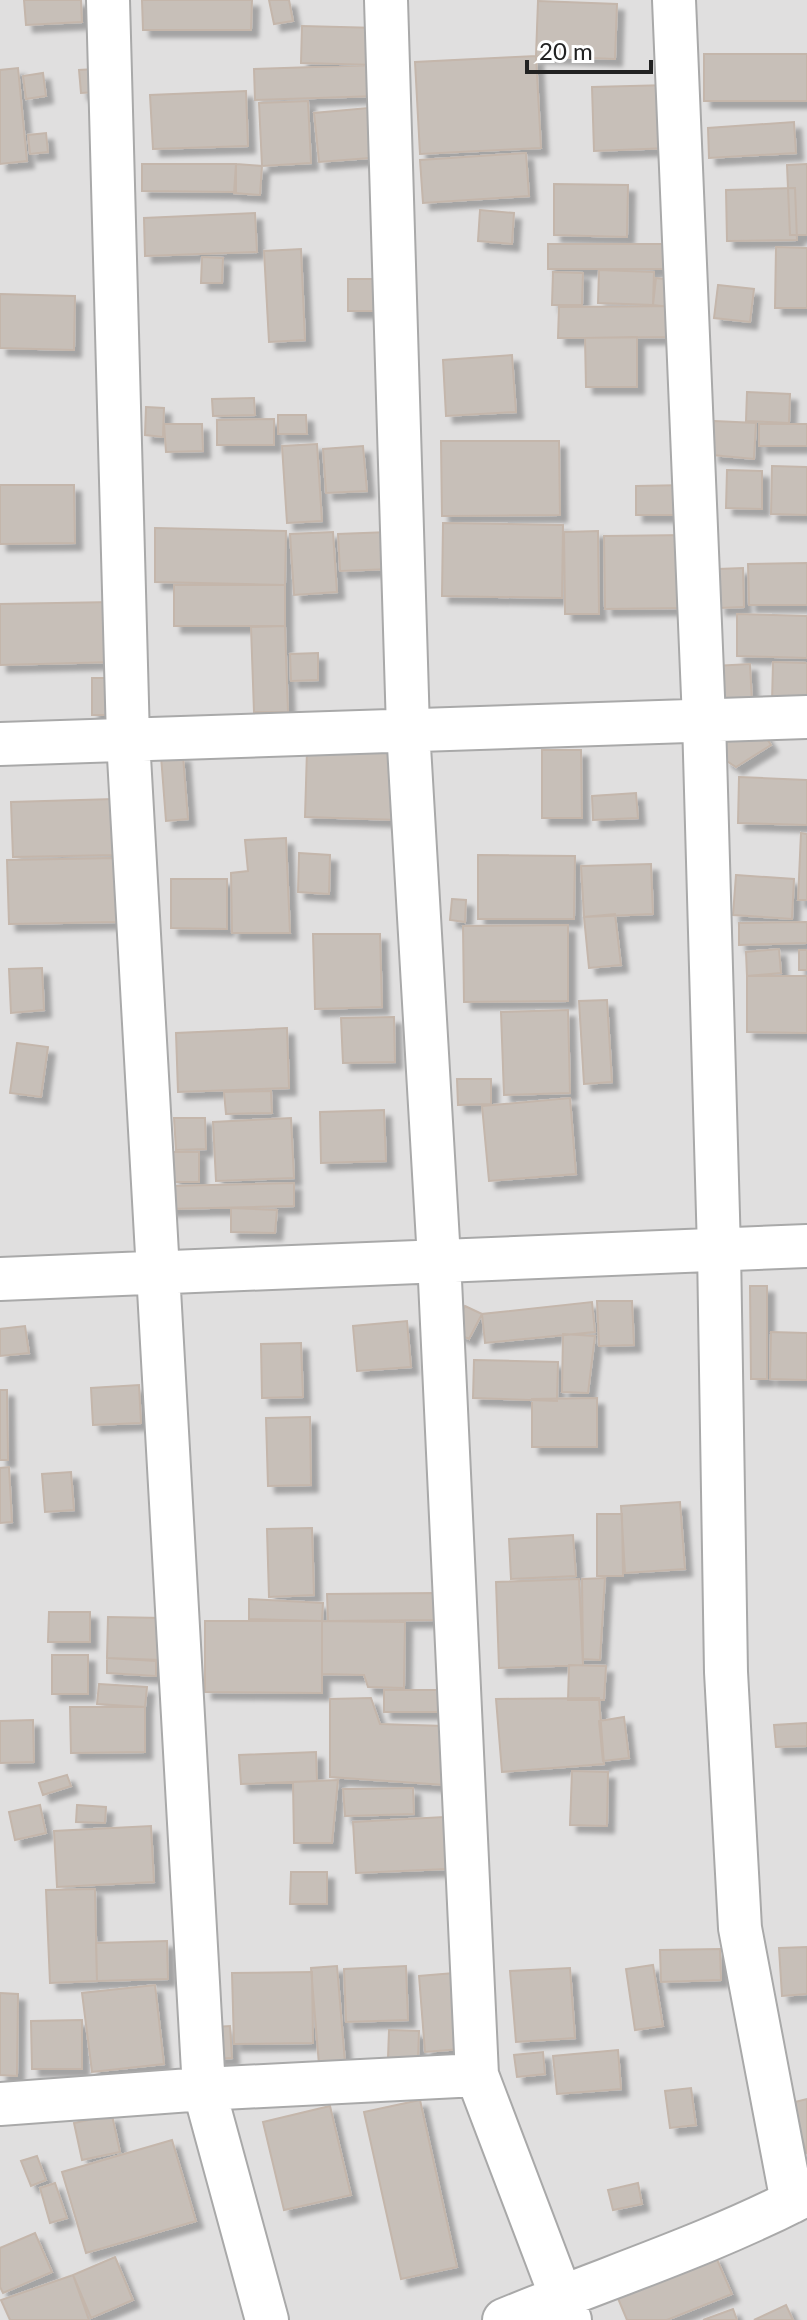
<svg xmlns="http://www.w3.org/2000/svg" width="807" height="2320" viewBox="0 0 807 2320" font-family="Lato,sans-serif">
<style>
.residential{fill:#e0dfdf}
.building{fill:#c7bfb8;stroke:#c4b6ab;stroke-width:2;filter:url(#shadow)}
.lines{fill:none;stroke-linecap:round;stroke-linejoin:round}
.minor-casing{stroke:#a9a9a9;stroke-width:46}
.minor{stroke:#fff;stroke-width:42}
</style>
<defs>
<filter id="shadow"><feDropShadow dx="7" dy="7" stdDeviation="2" flood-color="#0004"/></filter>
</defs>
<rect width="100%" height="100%" fill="#f2efe9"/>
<path class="residential" d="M0,0h807v2320h-807z"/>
<path class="building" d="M24,0h57l1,22 -56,3z
M142,0h110l-1,30h-108z
M269,0h20l4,21 -19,3z
M538,1l79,3 -2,55 -79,-3z
M302,26l76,2 -2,37 -75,-2z
M704,54h103v47h-103z
M536,56l5,92 -121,6 -5,-92z
M376,65l2,31 -123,4 -1,-31z
M18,68l9,93 -27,3v-94z
M95,69l2,23 -16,1 -2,-23z
M43,73l3,23 -20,3 -3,-23z
M669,85l1,63 -76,3 -2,-64z
M246,91l2,55 -95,3 -3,-54z
M308,101l3,62 -49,3 -3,-63z
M379,107l4,50 -64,5 -5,-49z
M794,122l2,31 -87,5 -1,-30z
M46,133l2,19 -18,2 -2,-19z
M526,153l3,43 -106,7 -3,-43z
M142,164h94v28l-94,-1z
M236,164l26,2 -2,29 -26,-2z
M807,164v71h-17l-3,-70z
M554,184l74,1 -1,52 -73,-2z
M795,188l2,52 -70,1 -1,-51z
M480,210l34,3 -2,31 -34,-3z
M255,213l2,39 -112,4 -1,-38z
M548,244h131v25h-131z
M776,247l31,1v60h-32z
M301,249l4,91 -36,2 -5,-91z
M202,257l21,1 -1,25h-21z
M599,270l55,2 -1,33 -55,-2z
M553,272l30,1 -1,32h-30z
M656,278l25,3 -3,27 -25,-3z
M348,279h28v32h-28z
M718,285l36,4 -4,33 -36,-4z
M0,294l75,2 -1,54 -74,-2z
M683,306l1,31 -126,1 1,-31z
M637,337v50h-51l-1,-49z
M512,355l4,57 -70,4 -3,-56z
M747,392l43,2 -1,29 -43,-2z
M254,398l1,17 -42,1 -1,-17z
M146,407l18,1 -1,29 -18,-2z
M278,415h28l1,19h-29z
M274,419v26h-57v-25z
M714,421l42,2 -2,36 -42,-4z
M164,424h38l1,27 -37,1z
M759,424h48v22h-48z
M441,441h118l1,74 -118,1z
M317,444l5,77 -35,2 -5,-77z
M363,446l4,45 -41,2 -3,-44z
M772,466l35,1v48l-36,-1z
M727,470l35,1v38l-36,-1z
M0,485h74l1,58 -75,1z
M687,485l1,30h-52v-29z
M443,523l120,2 -1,73 -120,-2z
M155,528l131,3 -1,54 -130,-3z
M598,531l1,83h-34l-1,-82z
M333,532l4,60 -43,3 -4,-61z
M389,532l1,37 -50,2 -2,-37z
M687,535v73l-82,1 -1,-73z
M807,563v42h-58l-1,-41z
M743,568l1,39 -25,1 -1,-39z
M174,585h111v41h-111z
M114,602l2,60 -116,3v-61z
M737,614l70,2v42l-70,-2z
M285,626l3,86h-34l-3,-85z
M318,653v27l-27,1 -1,-27z
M773,662l34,1v40h-35z
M750,664l2,38 -36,1 -2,-37z
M92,678h27l1,37h-28z
M757,723l14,22 -35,22 -11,-7 -3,-16z
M307,750l94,3 -2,67 -94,-3z
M542,750h39l1,68h-40z
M183,755l5,64 -22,2 -5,-65z
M739,777l68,3v45l-69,-2z
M636,793l2,25 -45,2 -1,-24z
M114,799l1,56 -102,2 -2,-55z
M801,833l6,1v66h-9z
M286,838l4,95h-58l-1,-60 17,-2 -3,-31z
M299,853l31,2 -1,39 -31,-2z
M478,855l97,1 -1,63h-96z
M115,858l2,64 -108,2 -2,-64z
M651,864l2,50 -69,3 -3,-51z
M736,875l58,4 -2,40 -59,-4z
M171,879h56v50l-56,-1z
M452,899l14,1 -1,22 -15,-2z
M615,914l6,51 -32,3 -5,-51z
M807,922v21l-68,2v-22z
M568,925v76l-104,1 -1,-76z
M313,934h67l2,73 -67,2z
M779,949l2,24 -34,3 -1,-24z
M799,950h8v20h-8z
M42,968l2,42 -33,3 -2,-44z
M747,976h60v57l-60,-1z
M607,1000l5,82 -28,2 -5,-83z
M568,1010l2,83 -66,2 -3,-83z
M394,1017l1,45 -52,1 -2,-45z
M287,1028l2,60 -111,4 -2,-59z
M17,1043l31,4 -7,50 -31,-4z
M457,1079h34v25l-33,1z
M271,1091l1,22 -46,1 -2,-22z
M570,1098l6,76 -87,7 -7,-75z
M384,1110l2,51 -65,2 -1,-51z
M174,1118h31l1,31 -30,1z
M291,1118l3,60 -78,3 -3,-59z
M173,1152h26v30h-26z
M294,1183v23l-127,3v-23z
M231,1208l46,2 -2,23 -44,-1z
M750,1286h17v93h-16z
M597,1301h35l2,44 -35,1z
M592,1302l3,30 -110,11 -3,-29z
M465,1306l17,8 -13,25 -16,-7z
M407,1321l4,46 -54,4 -4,-45z
M25,1326l4,27 -29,3v-27z
M771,1332l36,1v47l-37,-1z
M563,1334l32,2 -7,57 -26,-1z
M301,1343l2,54 -41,1 -1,-54z
M474,1360l84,2 -1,39 -84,-3z
M139,1385l2,38 -48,2 -2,-37z
M0,1390h7l1,70h-8z
M597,1398v49h-65v-48z
M310,1417l1,68 -43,1 -2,-68z
M9,1467l3,55 -12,1v-55z
M71,1472l3,38 -29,2 -3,-38z
M680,1502l5,67 -60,4 -4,-67z
M597,1514h25l1,62h-26z
M312,1528l2,67 -45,2 -2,-68z
M573,1535l3,41 -65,3 -2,-40z
M605,1578l-5,82 -17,-1 -1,-80z
M579,1579l4,86 -84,3 -3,-86z
M437,1593v27l-109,1 -1,-27z
M249,1599l74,4 -1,18 -73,-2z
M49,1612h41v30h-42z
M108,1617l56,1 -2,42 -55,-2z
M205,1621h117v72l-117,-1z
M322,1621l83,1 -1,66 -36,-1 -4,-12 -42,-1z
M52,1655h36v39h-36z
M107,1658l49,3v15l-49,-3z
M569,1665l37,1 -2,34h-36z
M99,1684l48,3 -2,20 -48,-3z
M384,1690h59l1,22h-60z
M371,1698l9,26 65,2v59l-115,-8v-78z
M599,1698l5,66 -102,8 -6,-73z
M70,1707h75v45l-74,1z
M624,1717l5,41 -26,3 -4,-40z
M33,1720l1,42 -34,1v-42z
M807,1723v23l-31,1 -2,-22z
M316,1752l1,29 -76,3 -2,-29z
M572,1771l36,1 -1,54 -37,-1z
M67,1775l4,11 -28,9 -4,-12z
M338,1780l-6,63h-38l-1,-61z
M413,1788l1,26 -69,2 -2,-27z
M40,1805l6,28 -31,7 -6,-28z
M77,1805l29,2 -1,16 -29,-1z
M444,1817l3,52 -91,4 -3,-51z
M151,1826l3,56 -97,5 -3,-56z
M291,1872h36v32h-37z
M95,1889l2,92 -47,2 -4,-93z
M167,1941l1,38 -71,2 -1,-38z
M807,1947v47l-25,2 -3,-48z
M720,1949l1,31 -60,2 -1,-32z
M653,1965l10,61 -28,4 -9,-61z
M337,1966l8,96 -26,3 -8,-97z
M406,1966l2,54 -62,2 -2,-53z
M570,1968l5,70 -59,4 -6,-71z
M312,1972l1,71 -79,1 -2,-71z
M466,1972l7,76 -48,4 -6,-76z
M155,1985l9,79 -72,8 -10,-79z
M0,1993l18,1 -1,82 -17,-1z
M82,2020v49h-50l-1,-48z
M230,2026l2,32 -16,1 -1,-32z
M389,2030l30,1 -1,28 -30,-1z
M618,2050l3,39 -64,5 -4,-38z
M543,2052l2,22 -28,3 -3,-22z
M691,2088l5,37 -26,3 -5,-37z
M807,2099v55l-16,-51z
M420,2100l37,167 -56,12 -37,-167z
M330,2106l21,89 -67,15 -21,-88z
M112,2115l8,37 -38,8 -8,-37z
M172,2140l24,81 -110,32 -24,-81z
M37,2156l9,24 -15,6 -10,-25z
M55,2183l12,35 -17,5 -10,-35z
M638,2183l4,21 -29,6 -5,-20z
M35,2233l17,39 -49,21 -3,-6v-39z
M715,2255l17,39 -65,26h-40l-10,-24z
M115,2257l18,43 -42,18 -18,-43z
M73,2275l16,45h-79l-9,-20z
M786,2305l7,15h-39z
M733,2309l4,11h-34z"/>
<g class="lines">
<g class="minor-casing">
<path id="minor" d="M108,0l20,739 76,1350 63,231
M386,0l22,729 31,530 38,816 93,245
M674,0l30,720 15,530 7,422 14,256 52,274
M0,744l807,-27
M0,1279l807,-33
M0,2104l204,-15 273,-14
M504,2320c101,-42 206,-75 303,-126"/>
</g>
<use href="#minor" class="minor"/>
</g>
<path d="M527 60v12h124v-12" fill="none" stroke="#222222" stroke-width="4"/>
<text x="539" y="60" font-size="24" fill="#222222" stroke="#ffffff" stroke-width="6" paint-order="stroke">20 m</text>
</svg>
